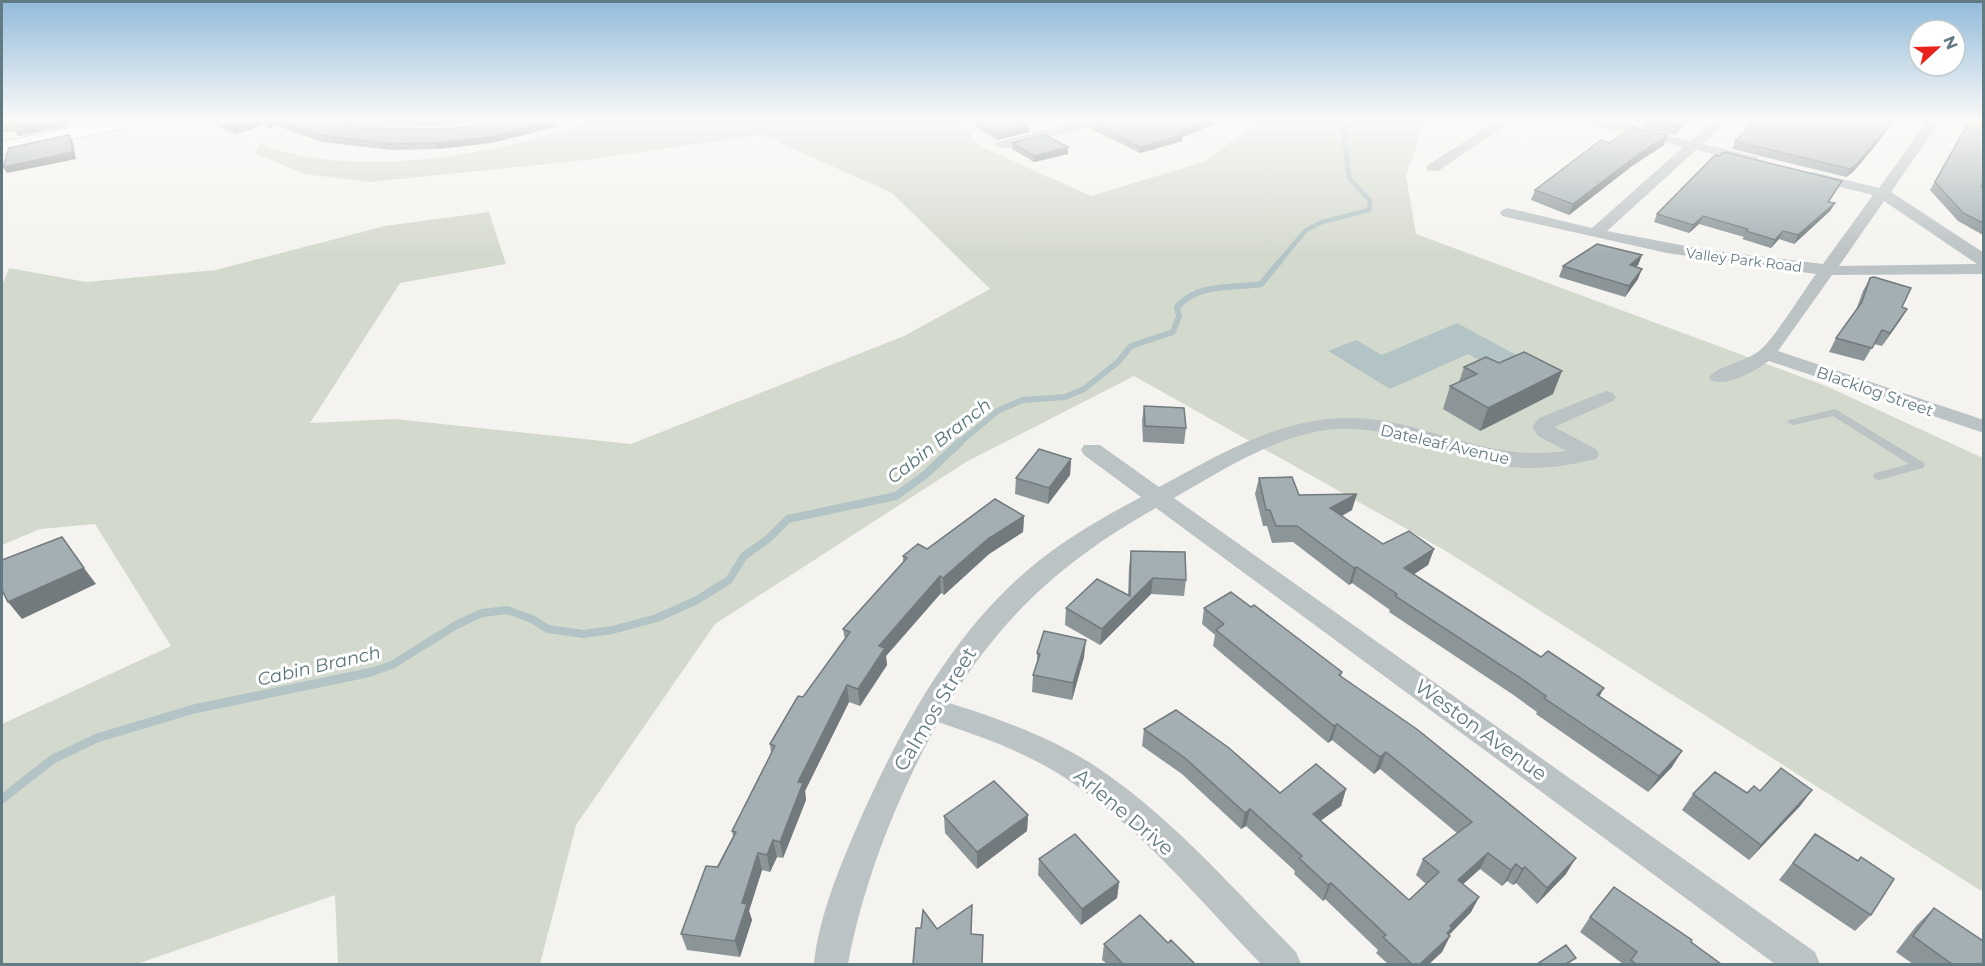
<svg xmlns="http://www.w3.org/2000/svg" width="1985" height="966" viewBox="0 0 1985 966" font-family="Montserrat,sans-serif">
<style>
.green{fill:#d4d9ce}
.water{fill:#b2c4c5}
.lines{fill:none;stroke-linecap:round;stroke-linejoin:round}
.stream-far3{stroke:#b2c4c5;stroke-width:4.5}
.stream-far2{stroke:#b2c4c5;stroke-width:6}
.stream-far1{stroke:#b2c4c5;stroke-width:8}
.stream{stroke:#b2c4c5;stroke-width:9}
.secondary-casing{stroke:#afb7b9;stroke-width:2}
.service{fill:#bcc3c5;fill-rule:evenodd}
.minor{fill:#bcc3c5;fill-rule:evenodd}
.secondary{fill:#fff;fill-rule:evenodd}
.wall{fill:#8c9699}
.shaded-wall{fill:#727a7d}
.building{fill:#a3afb2;stroke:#727a7d;stroke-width:1.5}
.labels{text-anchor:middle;stroke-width:6;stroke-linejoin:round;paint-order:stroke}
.far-street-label{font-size:14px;fill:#627a82;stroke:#fff}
.street-label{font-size:16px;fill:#627a82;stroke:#fff}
.water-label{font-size:18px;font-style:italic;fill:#587678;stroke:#fff}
.near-street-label{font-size:20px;fill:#627a82;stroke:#fff}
</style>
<rect width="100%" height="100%" fill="#f4f3ef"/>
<path class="green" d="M594,120h366l20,26 111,50 112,-34 59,-42h164l-20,56 10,58 410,152 157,72v434l-537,-341 -312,-175 -168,86 -251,162 -139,201 -36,139h-202l-3,-69 -198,69h-135v-240l169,-78 -76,-122 -55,5 -38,16v-259l7,-18 77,14 130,-12 169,-44 104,-14 17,52 -106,19 -90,140 85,-4 236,25 273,-108 86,-47 -98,-96 -129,-58 -186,26 -207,21 -66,-8 -50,-21 7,-9c94,37 240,10 333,-24z"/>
<path class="water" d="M1457,323l65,35 -25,12 -29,-16 -78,35 -62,-38 28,-11 26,15z"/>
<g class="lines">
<path class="stream-far3" d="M1279,262l27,-32 16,-8 47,-12 1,-9 -21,-23 -7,-58"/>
<path class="stream-far2" d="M959,443l40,-33 24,-10 42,-3 19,-8 34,-27 13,-16 42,-14 6,-16 -2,-9c23,-25 53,-18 84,-23l19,-23"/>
<path class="stream-far1" d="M368,673l24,-8 64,-40 26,-12 25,-3 25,9 16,10 35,5 29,-4 45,-12 40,-18 32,-20 15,-24 24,-17 20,-20 108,-23 30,-22 34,-32"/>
<path class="stream" d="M2,799l51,-40 44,-21 97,-29 178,-37"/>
<g class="secondary-casing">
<path id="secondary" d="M110,120h35l-9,6 -134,28v-12z"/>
</g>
<path class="service" d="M1835,409l88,53 2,3 -2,3 -44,12 -4,-1 -2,-3 2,-3 34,-9 -76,-48 -40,9 -6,-3 2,-2z"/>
<path class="minor" d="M335,120c12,-1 70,6 77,12 -10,9 -67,-3 -77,-12z
M1088,120h22l-2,3 -106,26 -7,-4 2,-3z
M1498,120h16l-76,51h-10l-2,-3 2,-3z
M1582,120h22l87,21 23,-21h14l-25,24 54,13 2,3 -7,4 -56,-14 -89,81 100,19 116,14 50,-69 -65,-16 -2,-3 2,-3 5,-1 66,16 49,-68h13l-50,72 93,61v21l-152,1 -54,76 206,69v13l-215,-72c-15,10 -38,25 -57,20l-3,-4c7,-10 38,-16 50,-26 16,-13 43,-58 57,-77l-149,-21 -165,-37 -2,-3 2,-3 6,-2 84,20 91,-81 -99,-24zM1884,201l93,63 -138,2z
M1606,391l7,2 3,4 -3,4 -59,26 42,22 3,5 -3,5c-29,7 -61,12 -91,7 -56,-10 -110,-40 -168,-37 -58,4 -114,41 -163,69l641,454 5,12h-45l-619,-456c-89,50 -153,106 -207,195 51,16 102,34 146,63 77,51 137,122 201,186l5,12h-40c-60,-62 -115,-130 -187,-180 -41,-29 -88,-46 -136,-62 -41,76 -74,157 -90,242h-34c5,-49 26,-97 45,-142 43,-97 97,-196 182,-263 31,-24 66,-44 100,-62l-57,-42 -3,-5 3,-5h16l59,42c79,-43 148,-85 241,-63 59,14 104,36 166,27l-28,-15 -6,-9 7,-9z"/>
<use href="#secondary" class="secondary"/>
</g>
<path class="wall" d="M2,120h77l-11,3 1,3 -51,10 -3,-4h-13z
M209,120h130l7,4 22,5h80l106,-8 2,6 -66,16 -52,6 -46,1 -70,-8 -45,-16 -7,2 -7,-3 -28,9 -25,-11z
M358,120h117l-49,6z
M1106,120h119l-43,17v4l-42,12 -49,-24v-6z
M1637,120h52l-15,15 -32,-8 2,-6z
M1752,120h142l-19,26 -22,26 -7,5 -114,-28 3,-8 9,-9 4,-8z
M1969,120l12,67 2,1v47l-25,-14 -28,-31z
M975,121l54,11 -32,8 -21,-13z
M1012,143l56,11 -34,8 -22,-13z
M1610,143l54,2 -32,21 -63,49 -38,-15 4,-10z
M1842,181l-13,21 6,1 -5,8 -36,33 -15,-5 -8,9 -29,-9 2,-2 -45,-13 -10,9 -35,-11 3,-8z
M1642,255l-4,10 -2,2 2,12 -13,18 -66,-20 4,-11z
M1870,278l32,29 5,2 -25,37 -8,-2 -10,17 -35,-9 7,-14 20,-28 7,-19z
M1464,367l89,27 -73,37 -37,-22 7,-23 9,-4z
M1144,406l42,22 -2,16 -41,-2 -1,-21z
M1071,459l-1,16 -22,29 -33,-10 1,-16z
M1259,478l40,17 53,15 -10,6 41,28 51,5 -6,16 -14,9 185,123 73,70 -24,25 -112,-78 1,-2 -25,-18 -123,-82 1,-2 -38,-27 -3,2 -56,-43 -21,1 -5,-17h-4l-8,-32z
M1024,516l-1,16 -34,22 -45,41 -3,-2 -55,63 1,9 -27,41 -11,-4 -44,89 1,9 -23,58 -6,-1 -7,15 -8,-2 -13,41 3,9 -12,37 -53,-7 -6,-16 52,-98 -1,-5 39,-78 -1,-9 75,-104 -2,-11 60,-67v-6z
M1131,551l55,29 -2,16 -33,-2 -51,51 -35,-20 1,-17 62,-12 1,-29z
M1251,607l91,65 -1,5 225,197 -29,30 -21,-21 -3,2 -6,-4 -5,5 -22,-17 -17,15 16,13 -8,15 -22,23 1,1 -8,16 -13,12h-41l-12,-11 2,-3 -53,-51 -2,2 -29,-27 1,-3 -49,-45 -5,3 -59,-55 -40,-28 2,-17 136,64 66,-4 -5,17 -20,14 88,80 17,-16 -10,-9 7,-16 34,-26 -77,-64 -6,5 -42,-34 -4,3 -115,-97 2,-11 -13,-11 2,-16z
M1037,653l47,4 -12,43 -40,-8 1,-17 4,-11z
M1812,790l-12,16 -51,54 -67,-50 11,-16 54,-1 13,-2z
M1028,815l-1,16 -50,38 -32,-36 -1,-17z
M1815,834l42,27 4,-4 10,58 -16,16 -76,-51z
M1039,859l80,23 -2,16 -36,27 -43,-50z
M1934,908l49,56h-70l-17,-12 21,-27z
M1590,917l101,25 30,22h-98l-43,-32z
M1168,943l27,21h-88l-5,-4 2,-16z"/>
<path class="shaded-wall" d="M55,120h24l-11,3 1,3 -51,10 -5,-8z
M259,120h2l2,5 -28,9 -2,-6z
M275,120l2,6 -7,2 -2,-6z
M424,120h51l-49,6z
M1210,120h15l-43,17v4l-42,12v-6z
M1684,120h5l-15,15 3,-8z
M1892,120h2l-19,26 -22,26 -7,5 4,-8z
M554,121l2,6 -66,16 -52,6 -2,-6z
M1029,126v6l-32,8v-6z
M69,135l4,7 3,17 -69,14 -4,-6z
M1668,135l-4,10 -32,21 -63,49 4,-11 63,-48z
M1068,147v7l-34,8v-6z
M1835,203l-5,8 -36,33 4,-9z
M1703,216l-4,8 -10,9 4,-8z
M1783,231l-4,8 -8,9 4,-8z
M1642,255l-4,10 -12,11 4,-11z
M1642,269l-4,10 -13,18 4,-11z
M1907,309l-8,13 -17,24 8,-13z
M1562,371l-9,23 -73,37 8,-23z
M1071,459l-1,16 -22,29 1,-16z
M1357,494l-5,16 -26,14 4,-16z
M1024,516l-1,16 -34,22 -45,41 -1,-17 46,-40z
M1434,549l-6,16 -29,19 5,-16z
M1357,567l-5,16 -3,2 5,-17z
M84,568l12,16 -74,35 -14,-17z
M940,576l1,17 -55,63 1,9 -27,41 -2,-17 21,-43z
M1153,578l-2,16 -51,51 2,-16z
M1086,640l-2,17 -12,43 1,-17z
M847,685l2,17 -44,89 1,9 -23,58 -3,-16 18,-60z
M1604,688l-9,17 2,-10z
M1337,724l-5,16 -4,3 6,-17z
M1682,751l-10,16 -24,25 11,-16z
M1386,752l-6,17 -6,5 6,-17z
M1346,789l-5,17 -33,24 5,-16z
M1812,790l-12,16 -51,54 12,-15z
M1250,809l-4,17 -5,3 4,-16z
M1028,815l-1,16 -50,38v-17z
M773,840l4,17 -7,15 -3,-17z
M758,853l4,17 -13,41 3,9 -12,37 -5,-16 7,-38z
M1488,853l-8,16 -30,27 8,-16z
M1576,858l-10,16 -29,30 10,-16z
M1516,864l-9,17 -5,5 9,-16z
M1525,867l-9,16 -3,2 9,-16z
M1119,882l-2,16 -36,27 1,-16z
M1331,883l-6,16 -2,2 5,-16z
M1479,897l-8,15 -23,24h2l-8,16 -13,12h-9l30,-38z"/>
<path class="building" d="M2,120h53l-42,8 1,-4h-12z
M215,120h44l-26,8z
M262,120h77l7,4 22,5h80l63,-9h42l1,1 -66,16 -52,6 -46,1 -71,-9 -44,-15 -7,2z
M980,120h38l11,6 -32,8 -22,-13z
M1106,120h104l-33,13 6,2 -43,12 -49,-24z
M1649,120h35l-7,7z
M1752,120h140l-13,18 -22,26 -7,5 -115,-28 17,-16 -4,-1z
M1970,120h13v62l-2,5 2,1v35l-20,-10 -28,-31z
M1632,127l36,8 -32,21 -63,48 -38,-14 66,-50 9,3z
M69,135l4,17 -70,15 6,-19z
M1045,135l23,12 -34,9 -22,-13z
M1724,152l118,29 -14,21 7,1 -37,32 -15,-4 -8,9 -29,-9 2,-2 -45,-13 -10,9 -36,-11 58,-59 4,1z
M1597,244l45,11 -12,10 12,4 -13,17 -66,-20z
M1874,277l37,11 -9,19 5,2 -17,24 -8,-3 -10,18 -36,-10 26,-36 8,-24z
M1524,352l38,19 -74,37 -38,-22 27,-12 -13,-7 22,-10 13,6z
M1144,406l40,2 2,20 -41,-2z
M1039,449l32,10 -22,29 -33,-10z
M1292,477l7,18 58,-1 -27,14 53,36 26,-13 25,18 -30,19 137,89 7,-6 56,37 -7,7 85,56 -23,25 -115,-78 2,-2 -27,-19 -124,-81 2,-2 -40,-27 -3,1 -57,-42h-21l-6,-16h-4l-7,-32z
M995,499l29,17 -35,22 -46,40 -3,-2 -61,70 6,2 -27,41 -11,-4 -49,97 5,1 -23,59 -7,-2 -6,15 -9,-2 -16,50 5,1 -12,37 -54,-7 25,-68 12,1 18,-35 -4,-1 43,-85 -5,-2 28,-48 5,1 47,-65 -7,-3 64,-71 -4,-2 15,-12 9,5z
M62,537l22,31 -76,34 -6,-12v-30z
M1131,551l54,1 1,28 -33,-2 -51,51 -36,-21 31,-29 33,17z
M1231,592l20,15 3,-2 88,67 -3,3 79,55 158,128 -29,30 -22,-21 -3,2 -6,-5 -5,6 -23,-17 -30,27 21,17 -29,29 2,2 -5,5 3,3 -30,28h-8l-29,-27 3,-2 -55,-52 -3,2 -29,-27 3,-2 -52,-47 -5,4 -60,-55 -41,-29 32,-19 53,38 51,45 36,-29 30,25 -33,25 96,86 30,-28 -16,-13 49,-37 -86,-70 -6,5 -43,-33 -3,2 -118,-96 8,-6 -20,-16z
M1044,631l42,9 -13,43 -40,-8 7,-21 -3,-1z
M1781,768l31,22 -51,55 -68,-51 22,-22 32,21 7,-7 6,5z
M994,781l34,34 -51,37 -33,-36z
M1075,834l44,48 -37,27 -43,-50z
M1815,834l43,27 3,-4 33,22 -23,36 -78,-52z
M1614,887l78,53 -1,2 30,22h-85l-5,-4 6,-8 -47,-35z
M972,905l-1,29 12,1 -1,29h-69l3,-36h5l2,-18 14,19z
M1934,908l49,33v23h-31l-39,-28z
M1140,915l28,28 3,-3 24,24h-72l-19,-20z
M1566,945l10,13 -10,6h-29z"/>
<linearGradient id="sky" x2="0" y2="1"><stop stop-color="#92bada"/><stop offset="0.47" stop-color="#fafaf8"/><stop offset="1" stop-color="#fafaf8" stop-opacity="0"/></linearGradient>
<rect width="1985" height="255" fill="url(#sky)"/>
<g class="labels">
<g class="far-street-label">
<text transform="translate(1744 260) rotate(7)" y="5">Valley Park Road</text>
</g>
<g class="street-label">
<text transform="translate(1875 391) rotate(19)" y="6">Blacklog Street</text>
<text transform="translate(1445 444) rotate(13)" y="6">Dateleaf Avenue</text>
</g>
<g class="water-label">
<text transform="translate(939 441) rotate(-38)" y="6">Cabin Branch</text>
<text transform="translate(319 666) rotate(-13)" y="6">Cabin Branch</text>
</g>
<g class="near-street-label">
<text transform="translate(935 709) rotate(-59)" y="7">Calmos Street</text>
<text transform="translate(1481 730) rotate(36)" y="7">Weston Avenue</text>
<text transform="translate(1124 812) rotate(40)" y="7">Arlene Drive</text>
</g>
</g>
<rect width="1985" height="966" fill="none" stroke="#627a82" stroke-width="6"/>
<g transform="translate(1937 48) rotate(68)"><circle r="28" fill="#ffffff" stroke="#c0cacd" stroke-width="1.5"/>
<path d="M0-4.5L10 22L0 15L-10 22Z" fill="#e8231c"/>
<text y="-9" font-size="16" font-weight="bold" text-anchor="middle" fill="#627a82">N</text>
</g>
</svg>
